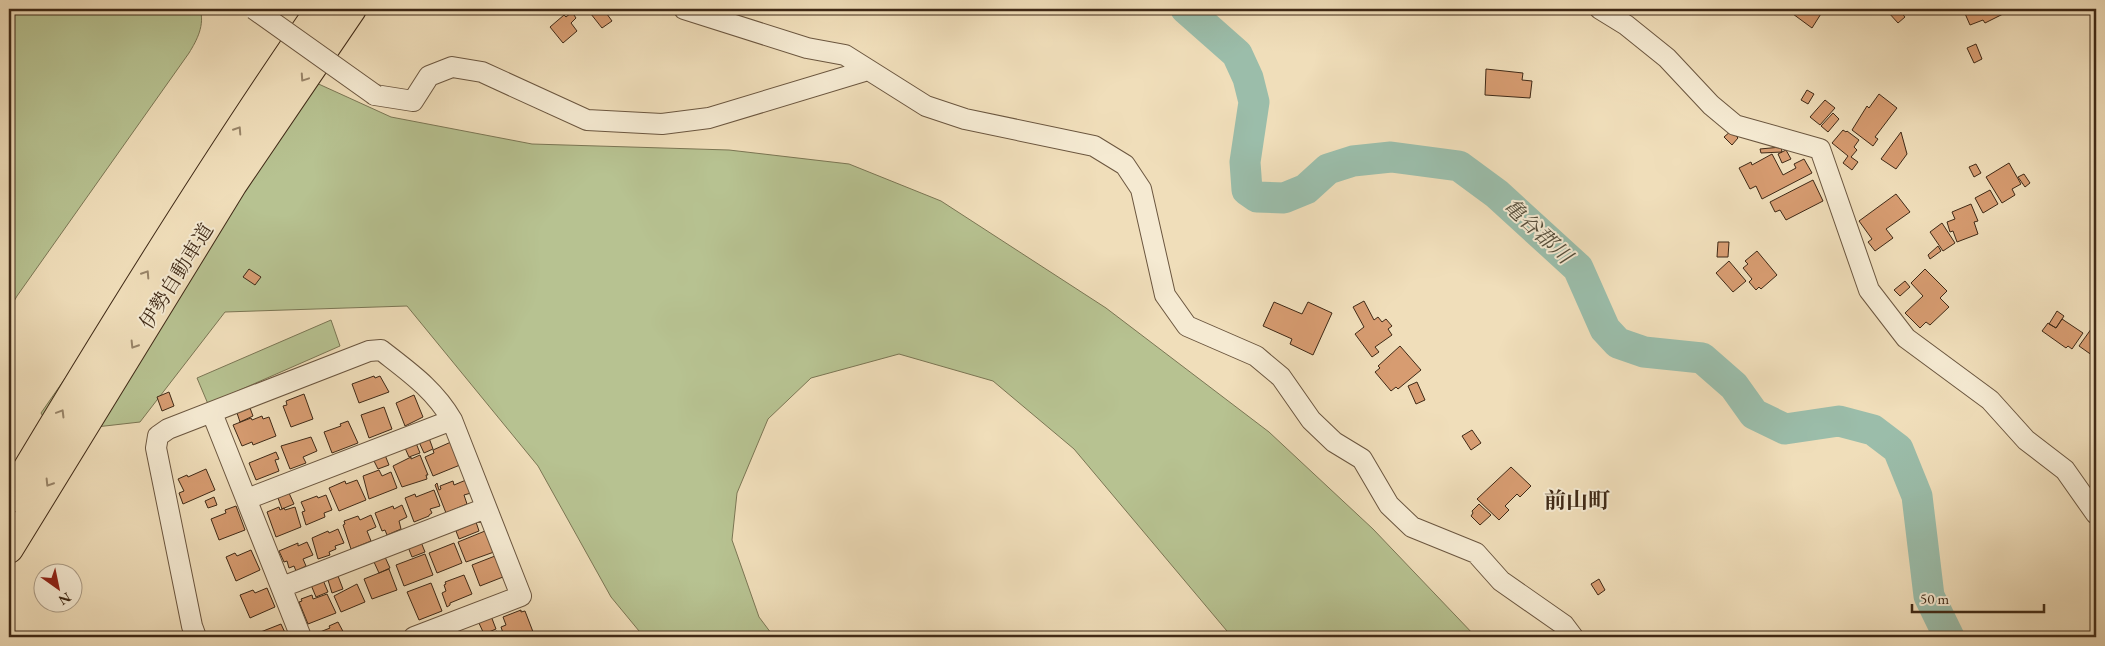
<svg xmlns="http://www.w3.org/2000/svg" width="2105" height="646" viewBox="0 0 2105 646" font-family="'EB Garamond','Noto Serif JP',serif">
<style>
.green{fill:#b7c291;stroke:#7b7654}
.lines{fill:none;stroke-linecap:round;stroke-linejoin:round}
.river{stroke:#9bbdaa;stroke-width:31}
.building{fill:#d79c71;stroke:#3f2916}
.minor-casing{stroke:#6b563f;stroke-width:22}
.motorway-casing{stroke:#3f2916;stroke-width:30}
.minor{stroke:#f5ead2;stroke-width:20}
.motorway{stroke:#f0deba;stroke-width:28}
.minor-bridge-casing{stroke:#6b563f;stroke-width:22;stroke-linecap:butt}
.minor-bridge{stroke:#f5ead2;stroke-width:20}
.oneway{stroke:#988468}
.labels{text-anchor:middle;stroke-width:4;stroke-linejoin:round;paint-order:stroke}
.street-label{font-size:20px;fill:#3f2916;stroke:#f5ead2}
.water-label{font-size:21px;font-style:italic;fill:#564e3b;stroke:#f5ead2}
.quarter-label{font-size:22px;font-weight:bold;fill:#3f2916;stroke:#f5ead2}
</style>
<rect width="100%" height="100%" fill="#f0deba"/>
<filter id="stains"><feTurbulence type="fractalNoise" baseFrequency=".004" numOctaves="4"/><feColorMatrix values="0 0 0 0 .2 0 0 0 0 .09 0 0 0 0 .02 0 0 0 .5 -.17"/></filter>
<radialGradient id="worn" r=".72"><stop offset=".6" stop-color="#630" stop-opacity="0"/><stop offset="1" stop-color="#630" stop-opacity=".3"/></radialGradient>
<path class="green" d="M9,9h191c5,16 -3,31 -11,44l-172,243 -8,14z
M312,81l79,36 141,27 197,6 120,14 92,37 165,107 163,124 104,97 103,108h-244l-158,-188 -81,-68 -94,-27 -88,24 -43,41 -31,74 -5,47 27,77 15,20h-130l-33,-40 -73,-131 -131,-160 -182,6 -85,110 -88,10 -11,-19 169,-243z
M331,320l9,26 -132,58 -11,-26z"/>
<g class="lines">
<path class="river" d="M1186,9l51,45 11,24 6,24 -9,60 2,28 10,7 27,1 22,-9 22,-20 25,-8 38,-4 68,9 38,28 81,74 27,61 13,14 26,9 58,6 32,28 20,28 31,15 54,-8 34,9 25,19 19,47 12,100 20,41"/>
</g>
<path class="building" d="M587,9h18l-1,1 8,11 -10,7z
M1796,9h28l-12,19 -19,-14 4,-4z
M1892,9l3,1 3,-1 7,8 -7,6 -10,-11z
M1963,9h45l1,2 -24,12 -2,-3 -13,5z
M572,12l4,6 -5,5 6,8 -14,12 -13,-16 14,-12 2,2z
M1976,44l6,15 -8,4 -7,-15z
M1486,69l37,4 -1,7 10,1 -2,17 -45,-3z
M1807,90l7,4 -6,10 -7,-4z
M1879,94l18,14 -22,29 3,2 -5,7 -21,-16 15,-24 2,2z
M1825,100l10,8 -15,17 -10,-8z
M1833,113l6,6 -11,13 -7,-6z
M1843,130l3,2 1,-1 12,9 -5,7 3,3 -6,7 7,5 -6,8 -9,-7 5,-7 -16,-13z
M1731,131l7,7 -6,7 -8,-8z
M1901,132l6,22 -11,15 -15,-10z
M1781,147l1,5 -21,1 -1,-4z
M1786,150l5,9 -9,4 -4,-9z
M1772,154l11,21 13,-7 -2,-4 10,-5 8,14 -50,26 -6,-13 -6,3 -11,-21 12,-6 1,3z
M2009,163l12,21 -9,5 3,6 -13,8 -16,-26z
M1976,164l5,9 -7,4 -5,-10z
M2024,174l6,9 -5,4 -7,-10z
M1813,180l10,21 -37,19 -6,-10 -5,2 -5,-10z
M1990,190l8,14 -15,9 -8,-15z
M1896,194l14,18 -24,17 7,9 -18,13 -7,-9 4,-3 -13,-18z
M1971,204l7,17 -4,1 4,12 -21,8 -4,-11 -3,1 -3,-10 8,-3 -3,-7z
M1942,223l13,20 -12,8 -13,-19z
M1718,242h11l-1,15h-11z
M1938,246l3,5 -11,8 -2,-4z
M1757,251l20,24 -16,14 -2,-2 -3,3 -7,-8 3,-3 -9,-11 5,-4 -3,-3z
M1729,261l17,20 -13,11 -17,-19z
M249,269l12,8 -6,8 -12,-8z
M1925,269l22,22 -7,7 9,9 -19,18 -4,-3 -6,6 -15,-15 18,-17 -12,-13z
M1905,281l5,6 -10,9 -6,-6z
M1364,301l10,19 4,-3 4,5 4,-3 6,7 -4,3 4,6 -17,12 4,5 -7,5 -17,-23 9,-7 -11,-20z
M1274,302l28,12 6,-12 24,11 -19,42 -23,-11 2,-5 -29,-13z
M2057,311l7,5 -8,12 -7,-4z
M2062,319l21,14 -11,16 -4,-3 -2,2 -24,-17 6,-8 8,5z
M2094,325l2,2v31l-17,-12z
M1400,346l21,24 -23,19 -2,-2 -5,4 -16,-19 5,-4 -2,-2z
M374,376l1,2 5,-2 9,16 -30,11 -7,-19z
M1417,382l8,18 -9,4 -8,-18z
M169,392l5,14 -12,5 -5,-14z
M304,394l9,25 -22,8 -8,-21 4,-1 -1,-4z
M414,395l9,22 -18,9 -9,-23z
M384,407l8,22 -23,9 -8,-23z
M250,408l3,8 -13,6 -3,-9z
M262,416l1,3 6,-2 7,19 -23,9 -1,-3 -10,4 -9,-21 18,-7 1,2z
M348,421l10,22 -26,10 -8,-21 17,-6 -1,-2z
M1472,430l9,13 -10,7 -9,-14z
M311,437l6,14 -14,6 3,6 -16,6 -9,-23z
M429,438l4,11 -9,4 -5,-11z
M451,442l9,23 -27,11 -8,-19 9,-4 -1,-3z
M416,443l4,10 -11,4 -4,-9z
M276,452l3,7 -4,1 4,11 -23,9 -7,-17z
M385,455l4,10 -11,4 -5,-10z
M420,455l8,20h-2l1,4 -25,8 -9,-21 18,-9v2z
M1511,467l20,19 -11,11 -3,-3 -12,12 4,4 -10,10 -22,-21z
M206,469l9,21 -32,14 -4,-11 5,-2 -6,-12 9,-4 1,2z
M379,470l3,6 9,-4 6,16 -28,11 -6,-23z
M357,480l9,20 -27,11 -10,-23 16,-7 1,3z
M466,480l5,13 -7,2 3,9 -21,9 -11,-28 2,-2 2,7 2,-1 -1,-3 13,-5 1,4z
M434,490l6,16 -10,3 2,4 -3,2v1l-15,6 -9,-24 10,-4 1,3z
M289,493l5,11 -12,5 -4,-11z
M326,495l6,15 -8,3 1,4 -19,8 -4,-13 3,-1 -4,-9 16,-6 1,2z
M214,497l3,8 -9,3 -3,-7z
M1479,504l12,11 -11,10 -9,-9 2,-3 -1,-2z
M402,505l5,12 -8,4 2,8 -14,6 -2,-5 -3,1 -7,-18 18,-7 1,3z
M236,506l9,24 -26,10 -8,-21 15,-6 -1,-3z
M279,507l1,3 4,-2 1,2 10,-3 6,20 -25,10 -9,-25z
M371,515l5,12 -9,4 4,10 -20,8 -8,-24 2,-1 -1,-3 14,-5 2,4z
M476,522l3,9 -20,8 -3,-8z
M338,529l6,14 -9,3 1,3 -7,3 1,3 -12,4 -6,-21 16,-7 1,2z
M485,531l9,21 -28,10 -8,-20z
M307,542l6,13 -10,4 3,7 -10,5 -2,-5 -5,2 -2,-7 -3,1 -5,-11 19,-8v3z
M421,542l4,10 -13,5 -4,-10z
M454,543l8,20 -25,10 -8,-20z
M251,550l9,20 -24,11 -10,-24 9,-4 2,3z
M425,554l8,21 -29,11 -8,-21z
M495,556l8,21 -23,9 -8,-21z
M385,557l5,11 -11,5 -5,-11z
M389,569l8,21 -25,9 -8,-20z
M464,575l8,19 -22,9v2l-3,2 -5,-14 4,-2 -2,-6 2,-1 -1,-2z
M338,576l5,13 -11,4 -4,-13z
M1599,579l6,11 -7,5 -7,-11z
M323,580l5,12 -12,5 -5,-12z
M431,583l11,28 -23,9 -12,-28z
M357,584l8,18 -24,10 -7,-16z
M267,588l8,19 -25,11 -10,-23 13,-5 2,3z
M327,594l9,19 -28,11 -9,-22 3,-1 -1,-2 11,-4 1,4z
M521,610v2l4,-1 10,26h-24h2l-1,-4 -8,3 -3,-9 5,-2 -3,-8z
M491,616l5,13 -12,5 -6,-13z
M338,622l8,15h-30l-1,-3 15,-6 -1,-2z
M281,624l6,13h-33l-1,-2z
M497,631l2,6h-25l9,-3 1,2z"/>
<g class="lines">
<g class="minor-casing">
<path id="minor" d="M684,9l123,39 38,7 81,51 39,13 129,27 31,19 16,24 24,106 22,31 69,30 25,21 30,43 23,22 28,17 27,46 23,22 64,26 25,28 63,44 9,12
M1600,9l26,16 41,33 44,47 24,20 85,24 49,141 37,48 84,62 36,40 39,30 31,44
M375,95l38,6 16,-25 23,-9 30,5 105,48 75,4 47,-6 159,-48
M212,413l89,224
M247,499l205,-79
M282,587l204,-79
M196,637l-4,-11 -36,-178 2,-12 10,-7 201,-78 12,-1c28,22 53,39 71,70l69,176 -107,41"/>
</g>
<g class="motorway-casing">
<path id="motorway" d="M9,499c99,-166 201,-331 311,-490
M9,549l224,-365 119,-175"/>
</g>
<use href="#minor" class="minor"/>
<use href="#motorway" class="motorway"/>
<g class="minor-bridge-casing">
<path id="minor-bridge" d="M254,9l121,86"/>
</g>
<use href="#minor-bridge" class="minor-bridge"/>
</g>
<defs><path id="oneway-chevron" d="M-2-3.5L2.5 0L-2 3.5" fill="none" stroke-width="1.6" stroke-linecap="round" stroke-linejoin="round" transform="scale(1.25)"/></defs>
<g class="oneway">
<use href="#oneway-chevron" transform="translate(304 78) rotate(124)"/>
<use href="#oneway-chevron" transform="translate(238 130) rotate(-57)"/>
<use href="#oneway-chevron" transform="translate(146 274) rotate(-57)"/>
<use href="#oneway-chevron" transform="translate(134 345) rotate(122)"/>
<use href="#oneway-chevron" transform="translate(61 413) rotate(-59)"/>
<use href="#oneway-chevron" transform="translate(49 483) rotate(122)"/>
</g>
<g class="labels">
<g class="street-label">
<text transform="translate(176 276) rotate(-58)" y="7">伊勢自動車道</text>
</g>
<g class="water-label">
<text transform="translate(1538 231) rotate(43)" y="7">亀谷郡川</text>
</g>
<g class="quarter-label">
<text x="1577" y="508">前山町</text>
</g>
</g>
<rect width="2105" height="646" fill="none" stroke="#f0deba" stroke-width="30"/>
<rect x="10" y="10" width="2085" height="626" fill="none" stroke="#3f2916" stroke-width="2.5"/>
<rect x="15" y="15" width="2075" height="616" fill="none" stroke="#3f2916"/>
<g transform="translate(58 588) rotate(147)"><circle r="24" fill="#f5ead2" stroke="#ac9d87"/>
<path d="M0-4L9 19L0 12L-9 19Z" fill="#8f2418"/>
<text y="-8" font-size="14" font-weight="bold" text-anchor="middle" fill="#3f2916">N</text>
</g>
<path d="M1912 604v8h132v-8" fill="none" stroke="#3f2916" stroke-width="2.5"/>
<text x="1920" y="604" font-size="15" fill="#3f2916" stroke="#f5ead2" stroke-width="4" paint-order="stroke">50 m</text>
<rect width="100%" height="100%" filter="url(#stains)"/>
<rect width="100%" height="100%" fill="url(#worn)"/>
</svg>
